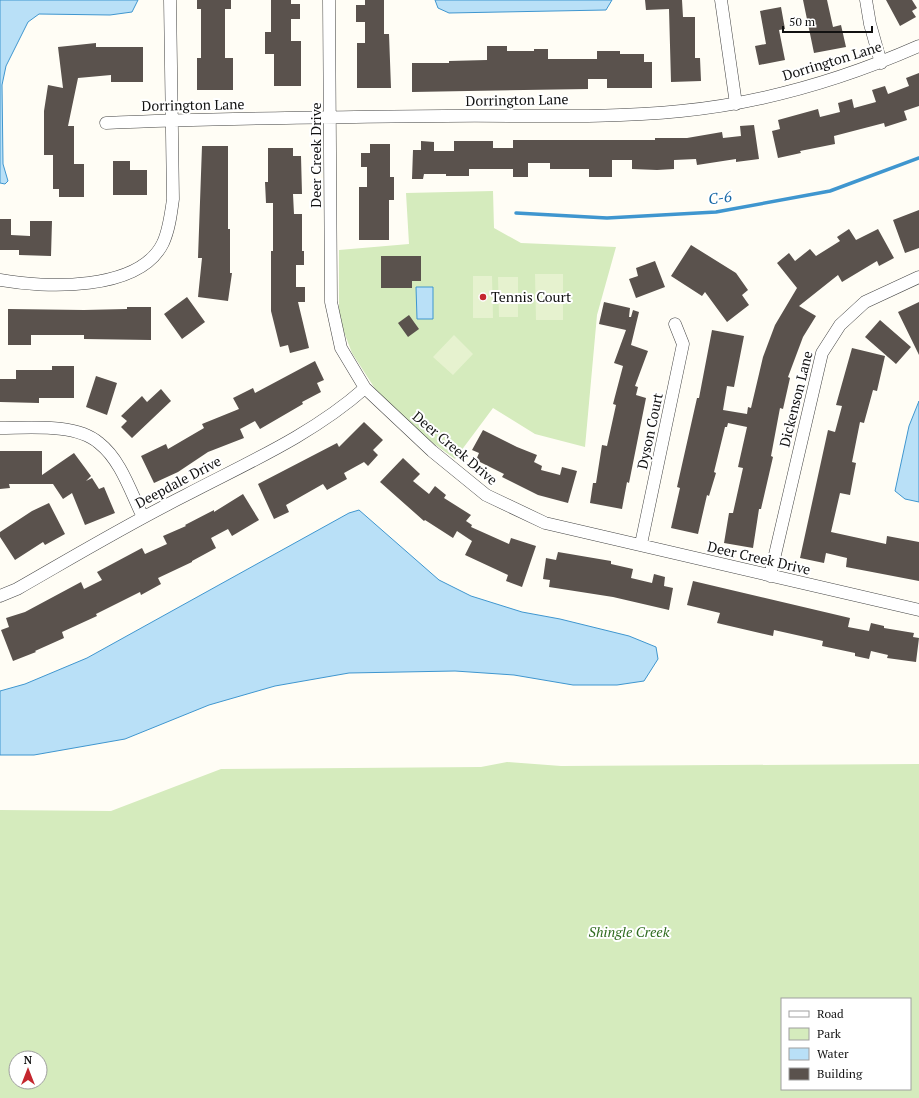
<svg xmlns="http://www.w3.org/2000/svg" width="919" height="1098" viewBox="0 0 919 1098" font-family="'PT Serif',serif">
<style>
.green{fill:#d5ebbd;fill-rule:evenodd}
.pitch{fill:#e6f2cf}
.water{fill:#b9e0f7;stroke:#3f96cf}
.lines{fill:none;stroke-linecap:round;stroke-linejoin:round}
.stream{stroke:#3f96cf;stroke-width:3.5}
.building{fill:#5a524d}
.street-casing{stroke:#444;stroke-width:13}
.street{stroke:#fff;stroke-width:12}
.poi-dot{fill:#c4262e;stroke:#fff;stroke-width:1.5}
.labels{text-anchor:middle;stroke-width:4;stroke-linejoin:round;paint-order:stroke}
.street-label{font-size:14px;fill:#111;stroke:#fff}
.poi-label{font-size:14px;fill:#111;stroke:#fff;text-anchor:start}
.park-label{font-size:14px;font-style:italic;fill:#2f6b1f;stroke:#fff}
.water-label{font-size:15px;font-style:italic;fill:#1768a6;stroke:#fff}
</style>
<rect width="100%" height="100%" fill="#fffdf5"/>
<path class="green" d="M493,191l1,37 27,15 95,4 -19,68 -12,132 -50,-13 -42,-26 -38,51 -33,-24 -41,-37 -29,-45 -13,-34v-69l70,-6 -3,-51z
M507,762l54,4 358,-2v334h-919v-288l111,1 110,-42 260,-2zM782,999h128v90h-128zM16,1058h24v24h-24z"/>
<path class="pitch" d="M535,274h28v46h-27z
M473,276h19l1,42h-20z
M498,277h20v40h-19z
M454,335l19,19 -20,21 -20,-18z"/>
<path class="water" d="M0,0h138l-6,12 -22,3 -71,-1 -11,8 -22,44 -4,19 1,79 5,17 -3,3 -5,-1z
M435,0h177l-6,10 -157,3 -11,-5z
M416,287h17v32h-16z
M919,401v101l-14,-3 -10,-8 14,-65z
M359,510l80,70 32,16 51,16 38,7 69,17 27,11 2,12 -14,22 -27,4h-44l-59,-10 -59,-4 -106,2 -74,13 -66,19 -84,34 -91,16h-34v-64l25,-7 62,-26 262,-145z"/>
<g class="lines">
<path class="stream" d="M516,213l91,5 109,-6 114,-21 89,-33"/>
</g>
<path class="building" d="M197,0h34v9h-6v49h8v32h-36v-32h4v-49h-4z
M271,0h20v4h9v15h-9v22h10v45h-27v-32h-9v-22h6z
M365,0h19v34h5l2,54h-34v-45h8v-21h-9v-17h9z
M645,0h37l1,17h12v41h5l1,23 -30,1 -2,-73 -23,1z
M803,0h24l6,27 8,-2 5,22 -32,6z
M886,0h26l5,8 -5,3 4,6 -16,9z
M781,7l4,22 -6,1 6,30 -26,5 -4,-19 11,-2 -6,-33z
M96,43v4h47v35h-32v-7l-33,3 -10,48h6v38h10v33h-25v-8h-6v-34h-9v-44l4,-26 15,3 -5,-41z
M487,46h20v5h27v-2h14v10h49v-8h23v3h24v8h8v26h-45v-9h-19v10l-176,3v-29h37v-2l38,-1z
M919,73v33l-15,5 3,9 -22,7 -1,-4 -50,13 1,8 -35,7 1,2 -23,5 -6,-27 8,-2 -2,-9 40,-11 2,8 20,-5 -2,-9 14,-4 2,9 22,-6 -4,-12 13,-4 3,8 21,-8 -3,-8z
M754,125l5,34 -23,3v-3l-39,6 -1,-6 -22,1v9l-17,1 -25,-1v-9h-20v17h-23v-8h-39v-6h-22v14h-15v-8h-44v7h-23v-2h-22l-1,5h-11l1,-29h8v-9l13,1v9h20v-10h39v7h20v-8h142v-2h32l35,-6 1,6 18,-2 -1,-10z
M370,144h20v33h4v23h-5v40h-30v-53h8v-20h-6v-14h9z
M202,146h26v83h2v44h2l-4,28 -30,-4 4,-39h-4z
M268,148h25v8h8l1,38h-9l1,20h8v37h2v14h-8v22h9v15h-7l11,46 -19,5 -2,-8 -8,2 -9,-36v-60h2v-48h-7l-1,-21h3z
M113,161h17v9h17v25h-34z
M919,210v38l-14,5 -12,-33z
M0,219h11v16l19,1v-15h22l-1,35 -32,-1v-5h-19z
M849,229l7,11 22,-11 16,29 -15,8 -2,-5 -35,21 -4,-7 -39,31 17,10 -13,21 -15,40 2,1 -7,31 -3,-1 -9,48 2,1 -12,52h-2l-6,39 -29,-5 5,-30h4l10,-45 -5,-1 9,-40 -19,-4 -1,4h-2l-11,45 2,1 -7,23 -2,-1 -9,39 -27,-6 9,-40 -3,-1 20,-89h2l13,-68 32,6 -10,51 -7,-1 -4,24 24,4 1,-7 3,1 12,-51 12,-32 22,-37 -20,-25 12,-10 6,8 15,-12 6,7 24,-15 -3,-4z
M691,245l45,28 12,17 -6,5 7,10 -22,17 -22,-30 -3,4 -31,-20z
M381,256h40v25h-9v7h-31z
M655,261l10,26 -29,11 -7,-19 9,-3 -2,-8z
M187,297l18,25 -23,17 -18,-25z
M604,302l26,6 -1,9h2l2,-7 6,2 -8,33 17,6 -13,35 3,1 -2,8 10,3 -17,85 -2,-1 -5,27 -32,-6 3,-20h3l6,-38 5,1 9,-41 -3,-1 10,-38 -9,-3 12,-33 -27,-6z
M919,302v53l-21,-43z
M127,307h24v33l-67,-1v-4h-53v10h-23v-36l76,1 43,-1z
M409,315l10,14 -11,8 -10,-14z
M880,320l31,27 -15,17 -31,-27z
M852,348l33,8 -8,35 -4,-1 -9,33 -4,-1 -8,40 4,1 -6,32 -10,-2 -9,39 55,12 1,-8 32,6v39l-73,-14 1,-9 -21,-5 -2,10 -24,-5 28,-128 7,2 7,-26 -6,-1z
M315,361l9,19 -7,3 4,9 -19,10 1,2 -43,25 -5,-8 -15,8 4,9 -36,14 -30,20 -24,11 -13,-27 25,-12 2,5 36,-21 -2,-4 37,-15 -6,-11 20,-10 2,5z
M52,366h22v32h-35v5l-39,-1v-23h16v-9h36z
M96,376l21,7 -10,32 -21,-8z
M161,389l10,12 -39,37 -11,-11 6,-6 -6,-5 21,-20 5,6z
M364,422l19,18 -10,10 5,5 -10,11 -4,-4 -20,11 3,6 -20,11 -4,-6 -37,21 3,7 -15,7 -16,-35 79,-41 2,4z
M483,430l34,17 20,8 -3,7 8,4 -1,4 19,5 2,-8 15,4 -9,32 -30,-8 -36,-18 2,-3 -28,-14 3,-7 -7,-3z
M0,451h42v24l32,-22 17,23 -5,5 6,-3 7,11 5,-2 11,26 -30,12 -13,-32 -9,6 -10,-15h-44l1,4 -10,1z
M403,458l17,16 -7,7 16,13 6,-8 11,9 -2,3 27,17 -5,6 6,4 -1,2 38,17 2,-6 25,8 -14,41 -16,-6 2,-6 -43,-20 7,-14 -15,-10 -4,7 -28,-18 -1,1 -44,-39z
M243,494l16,26 -27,16 -4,-7 -17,9 5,10 -24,13v1l-34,16 3,6 -20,11 -1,-3 -44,22 1,2 -35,16 2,6 -29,13 1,1 -23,9 -12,-31 8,-3 -3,-9 19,-6 56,-30 3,7 18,-9 -5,-8 45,-24 3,6 22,-10 -4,-8 23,-10 -1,-1 29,-15v2z
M49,503l16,31 -20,11 -2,-3 -28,18 -15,-23v-5l32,-21z
M558,552l53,9v3l22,5 -2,9 21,5 2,-9 11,3 -1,9 9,2 -4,22 -56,-13 -64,-10 1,-7 -7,-1 3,-21 10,2z
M693,581l157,37 -2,9 21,4 2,-8 13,3v2l30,5 -1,4 6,1 -3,24 -29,-4 1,-3 -17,-4 -2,8 -14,-3v-3l-33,-7 1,-5 -49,-11 -1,6 -56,-13 3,-10 -33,-8z"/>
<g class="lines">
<g class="street-casing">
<path id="street" d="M329,0l2,302 10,46 24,40 67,63 54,44 59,28 374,87
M721,0l15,104
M866,0l4,24 11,39
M106,123c113,-5 226,-6 339,-7 78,-1 158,3 236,-5 81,-8 163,-32 238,-65
M0,280c44,8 139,12 163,-37 6,-13 8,-29 10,-44l-3,-199
M0,428c29,0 76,-5 99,15 22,17 32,50 44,74
M641,544l42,-200 -8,-20
M770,576l52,-223 18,-28 25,-23 54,-25
M0,596l17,-7c56,-32 111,-65 169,-94 61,-32 126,-60 179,-107"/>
</g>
<use href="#street" class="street"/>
</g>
<circle class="poi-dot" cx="483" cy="297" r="4"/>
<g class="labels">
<g class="street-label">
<text transform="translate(832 61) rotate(-17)" y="5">Dorrington Lane</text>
<text transform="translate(517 100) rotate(-1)" y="5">Dorrington Lane</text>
<text transform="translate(193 105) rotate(-1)" y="5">Dorrington Lane</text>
<text transform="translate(316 155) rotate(-90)" y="5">Deer Creek Drive</text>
<text transform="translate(796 399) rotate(-76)" y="5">Dickenson Lane</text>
<text transform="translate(650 431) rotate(-78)" y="5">Dyson Court</text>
<text transform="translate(455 448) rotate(40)" y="5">Deer Creek Drive</text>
<text transform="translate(178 482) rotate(-28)" y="5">Deepdale Drive</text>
<text transform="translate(759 558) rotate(13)" y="5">Deer Creek Drive</text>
</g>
<g class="poi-label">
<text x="491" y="302">Tennis Court</text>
</g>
<g class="park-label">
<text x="629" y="937">Shingle Creek</text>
</g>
<g class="water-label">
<text transform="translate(720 198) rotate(-8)" y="5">C-6</text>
</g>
</g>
<rect x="781" y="998" width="130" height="92" fill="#ffffff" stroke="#a0a0a0"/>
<rect x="789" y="1011" width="20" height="6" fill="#ffffff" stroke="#a0a0a0"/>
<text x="817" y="1018" font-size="12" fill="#111111">Road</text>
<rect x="789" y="1028" width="20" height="12" fill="#d5ebbd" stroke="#a0a0a0"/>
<text x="817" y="1038" font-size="12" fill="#111111">Park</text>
<rect x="789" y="1048" width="20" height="12" fill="#b9e0f7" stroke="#a0a0a0"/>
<text x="817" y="1058" font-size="12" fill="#111111">Water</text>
<rect x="789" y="1068" width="20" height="12" fill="#5a524d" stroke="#a0a0a0"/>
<text x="817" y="1078" font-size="12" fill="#111111">Building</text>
<g transform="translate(28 1070)"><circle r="19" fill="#ffffff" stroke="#a0a0a0"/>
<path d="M0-3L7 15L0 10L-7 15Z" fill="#c4262e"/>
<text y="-6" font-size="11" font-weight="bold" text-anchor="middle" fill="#111111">N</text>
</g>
<path d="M783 26v6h89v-6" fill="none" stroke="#111111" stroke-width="2"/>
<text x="789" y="26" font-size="12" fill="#111111" stroke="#ffffff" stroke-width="3" paint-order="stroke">50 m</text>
</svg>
